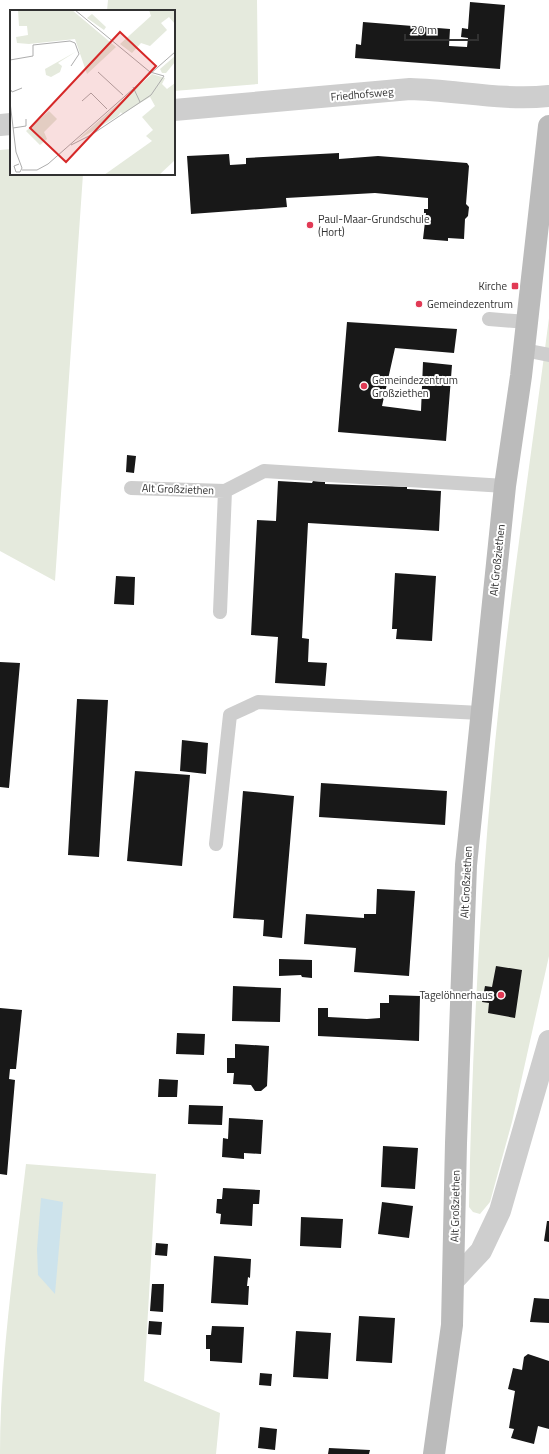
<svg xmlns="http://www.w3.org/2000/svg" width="549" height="1454" viewBox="0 0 549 1454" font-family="'Titillium Web',sans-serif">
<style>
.green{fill:#e5eadd}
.water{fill:#cde3ec}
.building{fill:#181818}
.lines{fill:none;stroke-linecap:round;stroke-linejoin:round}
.lane{stroke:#cecece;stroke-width:14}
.street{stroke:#cecece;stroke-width:22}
.secondary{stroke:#bbb;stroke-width:22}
.poi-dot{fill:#e13a55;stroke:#fff;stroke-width:1.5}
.labels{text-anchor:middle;stroke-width:4;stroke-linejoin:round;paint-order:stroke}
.street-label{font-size:11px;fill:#313131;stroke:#fff}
.poi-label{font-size:11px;fill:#313131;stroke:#fff;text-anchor:start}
.inset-road{fill:none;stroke:#adadad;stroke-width:1}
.view{fill:#d62828;fill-opacity:0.15;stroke:#d62828;stroke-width:2}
.inset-edge{fill:none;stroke:#313131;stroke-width:2}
</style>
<rect width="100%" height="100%" fill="#fff"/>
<path class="green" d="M108,0h149l1,84 -84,7v-80h-67z
M11,149v25h72l-28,407 -55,-30v-401z
M549,318v638l-37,166 -22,80 -10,12 -7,-2 -4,-5c3,-165 12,-329 29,-493 14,-132 34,-264 51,-396z
M26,1164l130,10 -12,207 76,32 -4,41h-216c0,-97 15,-194 26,-290z"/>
<path class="water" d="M41,1198l22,4 -8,92 -17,-19 -1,-26z"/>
<path class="building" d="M470,2l35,3 -5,64 -145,-11 1,-14 5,1 2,-23 87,7 -1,17 18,1 1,-9 -7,-1 1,-9 6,1z
M339,153v6l39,-3 89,7 2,3 -3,38 3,3 -1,9 -3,3 -1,20 -16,-1v3l-25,-2 3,-26h-2v-4h4v-11l-53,-5 -89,5 1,9 -96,7 -4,-58 42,-2 1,11 16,-1v-6z
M347,322l110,7 -3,24 -59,-5 -13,58 39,5 2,-49 29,3 -6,76 -108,-9z
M127,455l9,1 -2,17 -8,-1z
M278,481l34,2 1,-2 12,1v2l82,3v2l34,2 -2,40 -131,-8 -6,115 7,1 -1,23 19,1 -2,23 -50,-3 3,-46 -27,-2 6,-115 19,1z
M395,573l41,3 -4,65 -36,-2 1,-10h-5z
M116,576l19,1 -1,28 -20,-1z
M0,662l20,1 -11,125 -9,-1z
M77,699l31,1 -9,157 -31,-2z
M182,740l26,3 -2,31 -26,-3z
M135,771l55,4 -8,91 -55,-5z
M321,783l126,8 -2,34 -126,-8z
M243,791l51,5 -12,142 -19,-2 1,-16 -31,-2z
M377,889l38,2 -6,85 -55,-4 2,-24 -52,-4 2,-30 58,4v-4h12z
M279,959l33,1v18l-10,-1 -1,-2 -22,1z
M496,966l26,4 -7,48 -27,-5 1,-10 -7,-1 3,-16 7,1z
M233,986l48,2 -1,34 -48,-1z
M389,995l31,1 -1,45 -101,-5v-28h10v9l39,2 13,-1v-15h9z
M0,1008l22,2 -6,59h-6l-1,10 6,1 -8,95 -7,-1z
M177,1033l28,1 -1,21 -28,-1z
M235,1044l34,2 -2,40 -6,5h-6l-4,-6 -18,-1 1,-11h-7v-15h8z
M159,1079l19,1 -1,17h-19z
M189,1105l34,1 -1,19 -34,-1z
M229,1118l34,2 -2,34 -17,-1v6l-22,-2 1,-19 5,1z
M383,1146l35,2 -3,41 -34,-2z
M223,1188l37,2 -1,14h-6l-1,22 -32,-2 1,-10 -5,-1 1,-14h5z
M382,1202l31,4 -4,32 -31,-4z
M301,1217l42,2 -2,29 -41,-2z
M547,1221h2v21l-5,-1z
M156,1243l12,1 -1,12 -12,-1z
M214,1256l37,3 -1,19 -2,-1 -1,9h2l-1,19 -37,-2z
M152,1284h12l-1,28 -13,-1z
M534,1298l15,1v24l-19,-1z
M359,1316l36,2 -3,45 -36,-2z
M149,1321l13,1 -1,13 -13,-1z
M212,1326l32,1 -2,36 -32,-2v-12h-4v-14h5z
M296,1331l35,2 -3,46 -35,-2z
M528,1354l21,7v68l-11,-3 -4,18 -23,-6 3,-9 -5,-1 6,-37 -7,-2 5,-21 9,2 2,-13z
M260,1373l12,1 -1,12 -12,-1z
M260,1427l17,2 -2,21 -17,-2z
M329,1448l41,2 -1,4h-41z"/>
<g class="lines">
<path class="lane" d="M489,319l38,3
M524,350l25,5
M131,488l94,3 39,-20 241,15
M220,612l5,-121
M216,844l14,-129 28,-13 223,11"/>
<path class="street" d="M174,110l236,-21c46,1 93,12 139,7
M0,125l11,-1
M454,1280l27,-29 19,-40 49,-170"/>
<path class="secondary" d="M434,1454l18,-129 4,-182 10,-278 39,-379 16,-110 28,-250"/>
</g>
<g class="poi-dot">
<circle cx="310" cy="225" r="4"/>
<rect x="511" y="282" width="8" height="8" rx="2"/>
<circle cx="419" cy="304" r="4"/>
<circle cx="364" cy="386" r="4"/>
<circle cx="501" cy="995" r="4"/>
</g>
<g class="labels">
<g class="street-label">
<text transform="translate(362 94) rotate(-5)" y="4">Friedhofsweg</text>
<text transform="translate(178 489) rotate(2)" y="4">Alt Großziethen</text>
<text transform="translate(497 560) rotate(-84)" y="4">Alt Großziethen</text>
<text transform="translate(466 882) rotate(-87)" y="4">Alt Großziethen</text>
<text transform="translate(455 1206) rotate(-89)" y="4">Alt Großziethen</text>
</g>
<g class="poi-label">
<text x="318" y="223">Paul-Maar-Grundschule<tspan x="318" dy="13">(Hort)</tspan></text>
<text x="507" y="290" text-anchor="end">Kirche</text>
<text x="427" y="308">Gemeindezentrum</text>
<text x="372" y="384">Gemeindezentrum<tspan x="372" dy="13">Großziethen</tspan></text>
<text x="493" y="999" text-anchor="end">Tagelöhnerhaus</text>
</g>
</g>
<g transform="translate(10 10)">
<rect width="165" height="165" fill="#fff"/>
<path d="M8,0h54l44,37 -29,27 -12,-35 -46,5 -12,-1 -1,-6 12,-2 -1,-9h-8zM139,0h26v14l-6,-7 -8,6 6,7 -17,16 -9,-3 -9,10 -12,-9 31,-28zM82,4l14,13 -2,3 -17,-12zM67,41l-19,12 4,3 -2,6 -9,5 -5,-2 -1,-6zM165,46v6l-9,11h-4l-2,-4zM142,64l13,4 -3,6 5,5 8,-6v77l-16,15h-55l48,-34 -6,-5 7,-6 -11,-13 13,-11 -5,-9 -28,17 -1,-2 -3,4 -42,25zM39,101l8,8 -13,13 3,7 -7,6 -14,-14z" fill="#e5eadd"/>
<path class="inset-road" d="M0,50l23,-4v-11l37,-4 5,2 4,11 -8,12M88,62l25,23M123,77l7,15M1,80l1,2 10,-4M72,91l9,-8 16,16M0,92l6,50 6,16 -2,4h-4l-2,-6 5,-2M3,118l13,-2v-7M61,135l20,-10 60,-40 13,-19 -14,-4 -75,-62M12,160h15l11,-6 127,-112"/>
<path class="view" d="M110,22l36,34 -90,96 -36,-34z"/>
<rect width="165" height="165" class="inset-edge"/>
</g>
<path d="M405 34v6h73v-6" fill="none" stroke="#313131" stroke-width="2"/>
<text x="411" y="34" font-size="12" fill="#313131" stroke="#ffffff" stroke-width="3" paint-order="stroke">20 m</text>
</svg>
